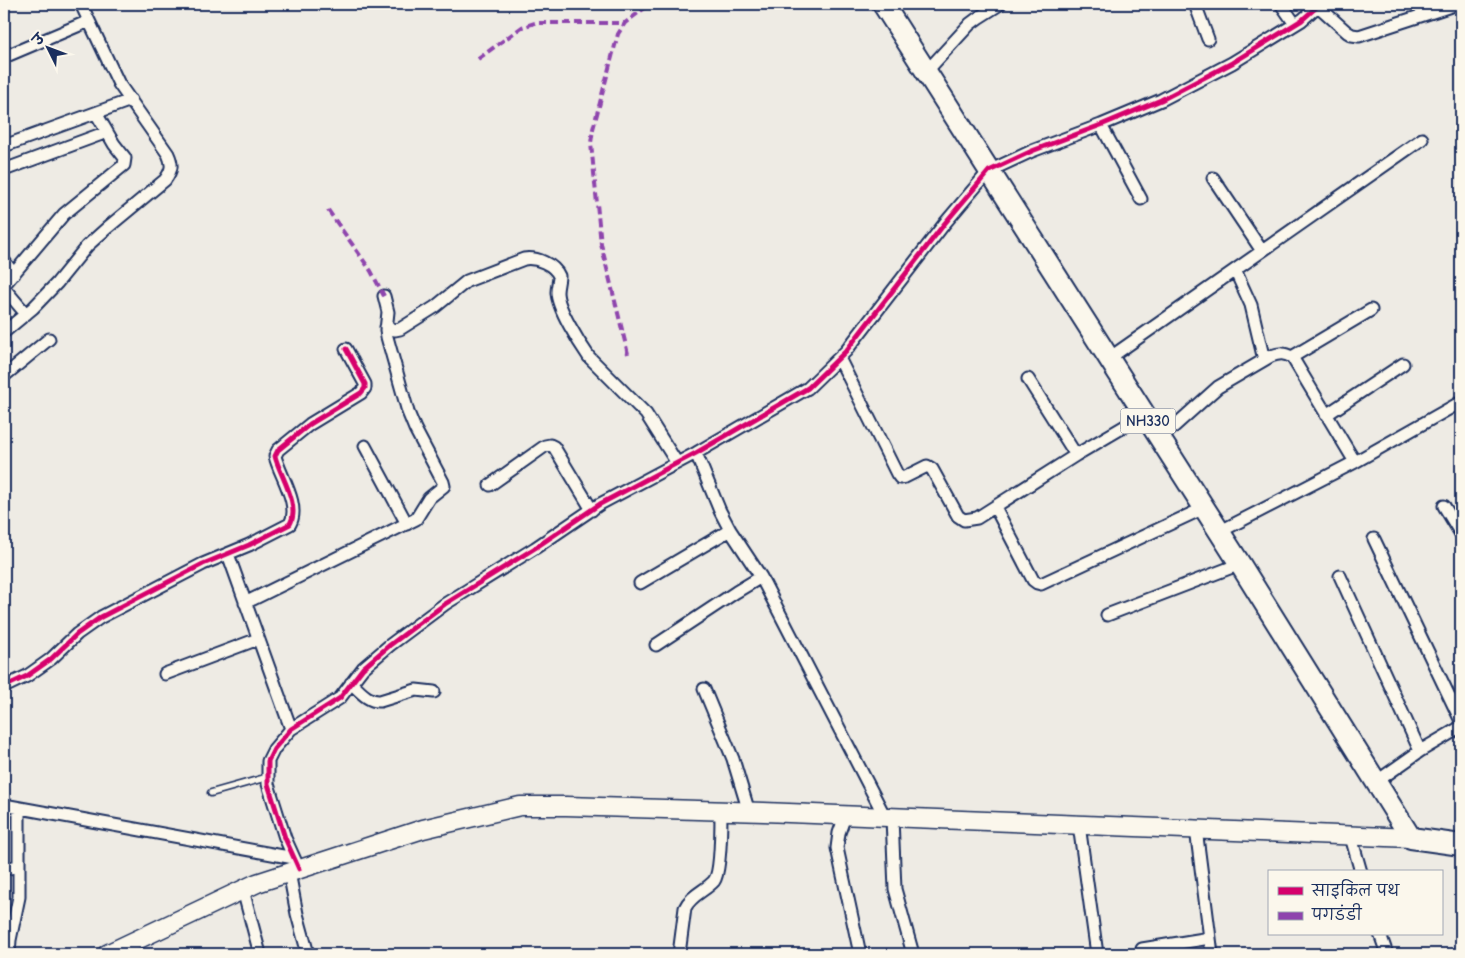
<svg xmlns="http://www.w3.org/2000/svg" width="1465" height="958" viewBox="0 0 1465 958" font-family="'Comic Neue','Playpen Sans Deva',sans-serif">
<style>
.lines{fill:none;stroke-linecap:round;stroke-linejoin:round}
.lane-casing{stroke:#1b2f5e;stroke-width:9}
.street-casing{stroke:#1b2f5e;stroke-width:15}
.primary-casing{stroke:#1b2f5e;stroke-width:21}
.highway-casing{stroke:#1b2f5e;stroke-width:24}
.lane{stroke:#fbf7ec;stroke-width:5.5}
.street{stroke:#fbf7ec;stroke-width:11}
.primary{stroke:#fbf7ec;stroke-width:18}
.highway{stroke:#fbf7ec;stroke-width:20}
.quiet{stroke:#8e44ad;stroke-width:4;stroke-dasharray:8 4;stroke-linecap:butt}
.cycleway-casing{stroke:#fbf7ec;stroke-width:8}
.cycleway{stroke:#d6006c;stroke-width:5}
.labels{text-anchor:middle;stroke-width:4;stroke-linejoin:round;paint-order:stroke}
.shield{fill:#fbf7ec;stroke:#5e6b89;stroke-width:1}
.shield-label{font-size:15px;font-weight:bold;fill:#1b2f5e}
</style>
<rect width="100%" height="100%" fill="#eeebe4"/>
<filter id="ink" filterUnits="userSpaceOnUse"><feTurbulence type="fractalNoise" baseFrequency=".02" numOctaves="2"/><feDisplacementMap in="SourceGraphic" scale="10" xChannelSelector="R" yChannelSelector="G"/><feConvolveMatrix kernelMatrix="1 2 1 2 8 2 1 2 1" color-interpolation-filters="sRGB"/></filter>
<g filter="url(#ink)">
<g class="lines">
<g class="lane-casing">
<path id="lane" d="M211,793l57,-16"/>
</g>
<g class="street-casing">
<path id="street" d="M1195,4l13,35
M1281,4l14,20
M1318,6l29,26 5,3 7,1 98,-32
M4,57l85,-36
M926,72l44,-48 8,-6 22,-14
M1101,125l40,74
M4,146l127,-46
M4,170l103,-38
M1213,178l49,73
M4,261l10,13
M1235,270l16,35 13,55
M4,285l60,-71 60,-49 1,-7 -11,-14 -18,-31
M4,288l22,26
M386,327l9,3 5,-1 35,-22 32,-26 57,-22c12,-2 30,5 35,17 0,5 -2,11 -2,16 0,16 23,52 32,65l57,57 31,49
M4,332l29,-24 24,-25 30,-37 20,-18 58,-48c7,-10 8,-15 3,-26l-49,-70 -38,-80
M1292,357l79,-47
M839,358l58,116 3,4 5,-1 22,-11 5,3 26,47 6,4 13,-2 99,-63 68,-40
M1108,359l314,-220
M4,376l45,-37
M1028,379l48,76
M1326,415l77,-51
M1160,439l58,-52 53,-31c9,-3 13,-3 21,1l63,105
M365,446l42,78
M696,453l24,58 10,19 31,47 124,240
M490,485l55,-39 5,-1 4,2 38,63
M1444,506l17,28
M995,507l38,73 4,3 4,1 163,-76
M1219,532l136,-70 106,-60
M1374,539l87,182
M228,554l63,175
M1340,576l80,175
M640,583l90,-53
M245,603l171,-84 13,-21 15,-12 -1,-4 -28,-53 -7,-17 -21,-75 -1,-7 2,-18 -4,-16
M1107,615l133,-51
M656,645l80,-53 25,-15
M165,674l93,-35
M351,683c9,8 17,19 29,18l36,-11 18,2
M4,687l23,-11 24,-17 26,-25 24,-17 102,-53 46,-19 41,-21c11,-19 -11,-50 -15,-68l3,-6 32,-26 51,-31 4,-5v-4l-19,-35
M704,689l29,70 16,53
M1376,782l44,-31 41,-24
M4,805l290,53
M845,816l-6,17 -2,15 23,106
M892,818l3,71 18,65
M1079,825l18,129
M1196,829l16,125
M1351,837l10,35
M4,869l15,-3
M299,869l-14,-31 -17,-54v-23l6,-12 17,-20 49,-31 23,-30 27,-23 55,-41 90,-56 65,-44 96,-51 112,-65 38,-37 99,-128 44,-52 43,-20 69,-26 60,-25 71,-37 70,-43 18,-16
M289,872l8,42 11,40
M243,890l17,64
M1380,934l7,20
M1142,949l68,-11
M9,954l1,-14 9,-43v-89
M679,954l6,-46c6,-13 20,-17 29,-27 7,-9 7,-56 7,-70"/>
</g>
<g class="primary-casing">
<path id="primary" d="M107,954l150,-71 166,-54 97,-23h46l198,6 647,26"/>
</g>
<g class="highway-casing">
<path id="highway" d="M883,4l357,560 171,274 50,7"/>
</g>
<use href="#lane" class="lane"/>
<use href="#street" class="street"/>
<use href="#primary" class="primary"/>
<use href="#highway" class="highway"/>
<path class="quiet" d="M478,59l44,-32 13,-4h90
M328,210l43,61 13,25
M628,354l-27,-110 -10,-101 2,-14 25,-95 7,-11 25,-19"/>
<g class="cycleway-casing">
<path id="cycleway" d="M4,687l23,-11 24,-17 26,-25 24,-17 102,-53 46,-19 41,-21c11,-19 -11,-50 -15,-68l3,-6 32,-26 51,-31 4,-5v-4l-19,-35
M299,869l-14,-31 -17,-54v-23l6,-12 17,-20 49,-31 23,-30 27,-23 55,-41 90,-56 65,-44 96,-51 112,-65 38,-37 99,-128 44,-52 43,-20 69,-26 60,-25 71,-37 70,-43 18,-16"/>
</g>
<use href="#cycleway" class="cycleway"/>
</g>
</g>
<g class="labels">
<rect class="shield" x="1120.5" y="408.5" width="55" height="25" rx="4"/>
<g class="shield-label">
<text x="1148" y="426">NH330</text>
</g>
</g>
<rect width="1465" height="958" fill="none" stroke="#fbf7ec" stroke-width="20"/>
<rect x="10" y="10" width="1445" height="938" fill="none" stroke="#1b2f5e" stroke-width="2" filter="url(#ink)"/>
<rect x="1268" y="870" width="175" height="65" fill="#fbf7ec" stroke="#a1a7b3"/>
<rect x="1278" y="887" width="25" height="8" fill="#d6006c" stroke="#a1a7b3"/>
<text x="1312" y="896" font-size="15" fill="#1b2f5e">साइकिल पथ</text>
<rect x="1278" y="912" width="25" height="8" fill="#8e44ad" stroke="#a1a7b3"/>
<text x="1312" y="920" font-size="15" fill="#1b2f5e">पगडंडी</text>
<g transform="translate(48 48) rotate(312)" stroke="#fbf7ec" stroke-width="4" paint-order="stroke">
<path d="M0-4L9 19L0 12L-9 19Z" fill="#1b2f5e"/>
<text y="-8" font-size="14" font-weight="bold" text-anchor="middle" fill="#1b2f5e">उ</text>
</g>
</svg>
